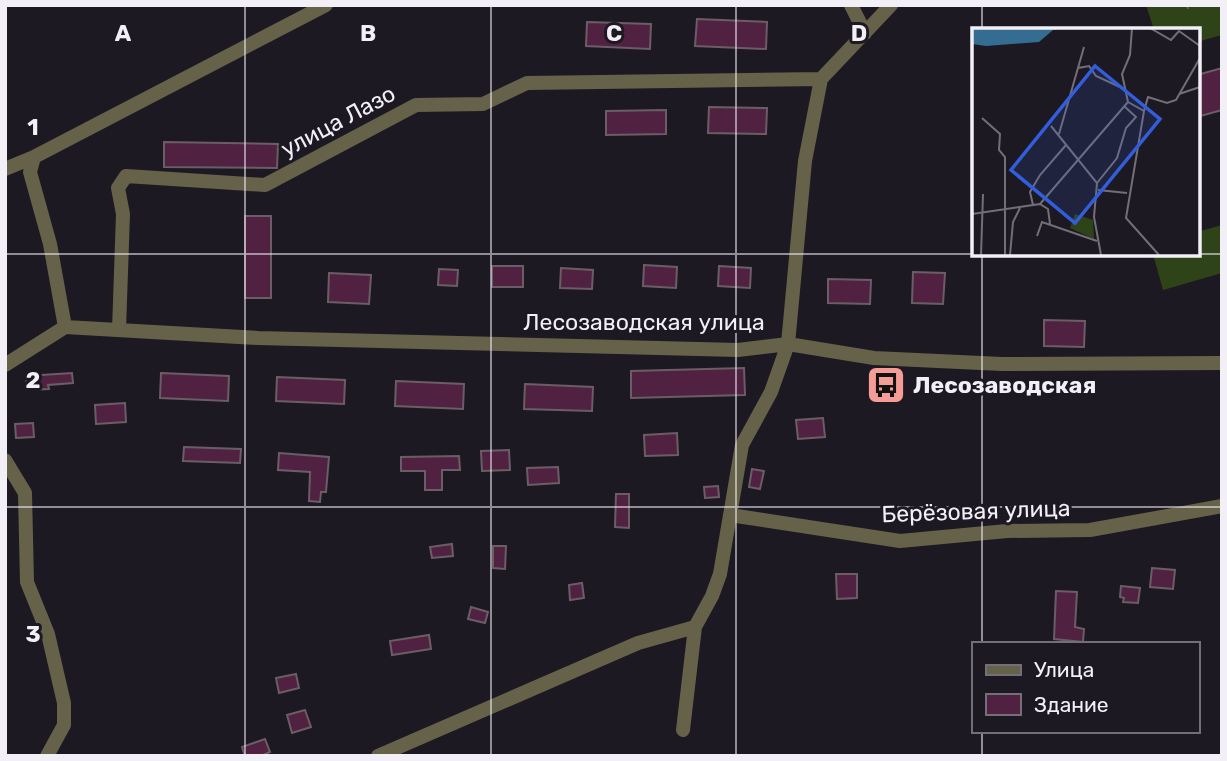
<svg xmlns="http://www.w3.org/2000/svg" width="1227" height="761" viewBox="0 0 1227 761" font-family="Rubik,sans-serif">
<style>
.green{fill:#2e4318}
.building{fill:#502141;stroke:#6b5d65;stroke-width:2}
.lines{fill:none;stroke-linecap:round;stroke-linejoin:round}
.path{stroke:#5f5c65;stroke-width:2.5;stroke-dasharray:5 3.5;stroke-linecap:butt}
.minor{stroke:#666249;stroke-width:14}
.grid{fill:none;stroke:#f2eff7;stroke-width:2;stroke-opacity:0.55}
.labels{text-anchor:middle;stroke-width:6;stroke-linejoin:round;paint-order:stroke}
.street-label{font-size:23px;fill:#f2eff7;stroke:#1d1923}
.poi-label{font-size:23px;font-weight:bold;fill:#f2eff7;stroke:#1d1923;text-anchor:start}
.inset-road{fill:none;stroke:#726f78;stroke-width:2}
.view{fill:#325edb;fill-opacity:0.15;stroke:#325edb;stroke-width:3.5}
.inset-edge{fill:none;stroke:#f2eff7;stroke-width:3.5}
.grid-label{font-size:23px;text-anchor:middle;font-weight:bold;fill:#f2eff7;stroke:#1d1923;stroke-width:6;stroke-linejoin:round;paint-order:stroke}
</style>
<rect width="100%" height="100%" fill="#1d1923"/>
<path class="green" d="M1146,5h76v30l-25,7v-12h-43z
M1222,225v48l-59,17 -10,-36h44v-22z"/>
<path class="building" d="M697,19l70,3 -1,27 -71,-3z
M587,22l64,2 -1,25 -64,-3z
M1222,68v42l-25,7v-42z
M709,107l58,1 -1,26 -58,-1z
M666,110v24l-60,1v-24z
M164,142l114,2 -1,24 -113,-1z
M245,216h26v82h-26z
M644,265l33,2 -1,21 -33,-2z
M492,266h31v21h-31z
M719,266l32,2 -1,20 -32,-2z
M561,268l32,2 -1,19 -32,-1z
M439,269l19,1 -1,16 -19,-1z
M913,272l32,1 -2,31 -31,-1z
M329,273l42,2 -2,29 -41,-2z
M828,279l43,1 -1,24 -42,-1z
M1044,320l41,1 -1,26 -40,-1z
M744,368l1,27 -114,3v-27z
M72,373l1,10 -25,2 1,4 -22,1 -1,-14z
M161,373l68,3 -1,25 -68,-3z
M277,377l68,3 -1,24 -68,-3z
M396,381l68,3 -1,25 -68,-3z
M525,384l68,3 -1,24 -68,-2z
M125,403l1,19 -30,2 -1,-19z
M823,418l2,19 -27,2 -2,-19z
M33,423l1,14 -18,1 -1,-14z
M677,433l1,22 -33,1 -1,-21z
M184,447l57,2 -1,14 -57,-2z
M509,450l1,20 -28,1 -1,-20z
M279,453l50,4 -3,35h-5l-1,10 -11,-1 1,-29 -32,-2z
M459,456l1,14h-18v20h-17v-19h-24v-14z
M558,467l1,16 -31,2 -1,-17z
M752,469l12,2 -4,18 -11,-2z
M718,486l1,11 -14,1 -1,-11z
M616,494h13v34l-14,-1z
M452,544l1,12 -21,2 -2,-11z
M493,546h13l-1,23 -12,-1z
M1152,568l23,2 -2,19 -23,-2z
M836,574h21v24l-20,1z
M582,583l2,15 -14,2 -1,-15z
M1121,586l19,2 -2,15 -15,-1 1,-4 -4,-1z
M1056,591l21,1 -2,35 9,2 -1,13 -29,-3z
M471,607l17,5 -3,11 -17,-4z
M429,635l2,14 -39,6 -2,-14z
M296,674l3,14 -20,5 -3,-15z
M305,710l6,17 -19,6 -5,-18z
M265,739l5,13 -9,4h-16l-3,-9z"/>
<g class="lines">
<path class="path" d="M1187,5l1,4"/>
<path class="minor" d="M851,5l14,28
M5,169l29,-12
M65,327l193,11 480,12 50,-6 86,14 128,6 220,-1
M65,327l-15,-83 -20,-72 4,-15 292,-152
M119,330l4,-116 -5,-26 8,-12 139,9 151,-80 67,-1 44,-21 294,-4
M5,365l60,-38
M5,460l20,33 2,89 21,52 16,69v22l-17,31
M730,515l170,26 107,-10 83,-1 132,-24
M683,730l12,-103 17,-31 8,-22 22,-129 29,-53 17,-48 17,-183 16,-82 70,-74
M378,756l260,-113 57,-16"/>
</g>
<path class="grid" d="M245,5v751M491,5v751M736,5v751M982,5v25M5,254h968M982,254v390M1197,254h25M5,507h1217M982,731v25"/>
<defs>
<g id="bus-square" transform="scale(2.0125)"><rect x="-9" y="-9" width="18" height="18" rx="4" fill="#f59c96" stroke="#1d1923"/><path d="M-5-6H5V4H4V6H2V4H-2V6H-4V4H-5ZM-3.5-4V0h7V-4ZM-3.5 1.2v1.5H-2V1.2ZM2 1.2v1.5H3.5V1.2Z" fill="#111"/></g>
</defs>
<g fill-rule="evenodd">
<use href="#bus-square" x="886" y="385"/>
</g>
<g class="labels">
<g class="street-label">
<text transform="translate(338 121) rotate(-28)" y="8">улица Лазо</text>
<text x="644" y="330">Лесозаводская улица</text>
<text transform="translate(976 511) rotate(-2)" y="8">Берёзовая улица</text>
</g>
<g class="poi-label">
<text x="913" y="393">Лесозаводская</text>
</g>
</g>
<g transform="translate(972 28)">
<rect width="228" height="228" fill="#1d1923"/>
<path d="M103,186l18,6 1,19 -24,-11z" fill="#2e4318"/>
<path d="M0,0h93l-12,2 -14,12 -53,4 -14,-2z" fill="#346d91"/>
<path class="inset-road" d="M178,0l21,12 8,-9 21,15M106,40l11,-2 7,10 26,12M207,66l21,-7M156,74l16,9 -18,107 33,37M156,74l-6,-28 8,-19 2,-27M172,83l4,-14 19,6 9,-3 24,-42M10,90l18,16 -1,16 6,7v98M79,98l46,57 -3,34 7,38M87,106l25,-87M125,155l20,-25 9,-30 10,-11 -12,-11M126,162l29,3M68,176l8,5 2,15M61,177l-3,-13 10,-17 26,-30M0,186l68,-10 88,-102M65,208l5,-14 55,19M9,227l2,-61M38,227l3,-33 7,-14"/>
<path class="view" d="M123,38l65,53 -85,104 -64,-53z"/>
<rect width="228" height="228" class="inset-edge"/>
</g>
<g class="grid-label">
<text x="123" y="41">A</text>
<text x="368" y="41">B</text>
<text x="614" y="41">C</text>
<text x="859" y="41">D</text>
<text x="33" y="135">1</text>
<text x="33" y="388">2</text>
<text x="33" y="642">3</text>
</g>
<rect width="1227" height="761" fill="none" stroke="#f2eff7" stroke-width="14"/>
<rect x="972" y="642" width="228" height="91" fill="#1d1923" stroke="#726f78" stroke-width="2"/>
<rect x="986" y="665" width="35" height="10" fill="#666249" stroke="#726f78" stroke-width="2"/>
<text x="1034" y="677" font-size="21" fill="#f2eff7">Улица</text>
<rect x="986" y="694" width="35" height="21" fill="#502141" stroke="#726f78" stroke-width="2"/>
<text x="1034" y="712" font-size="21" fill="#f2eff7">Здание</text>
</svg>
